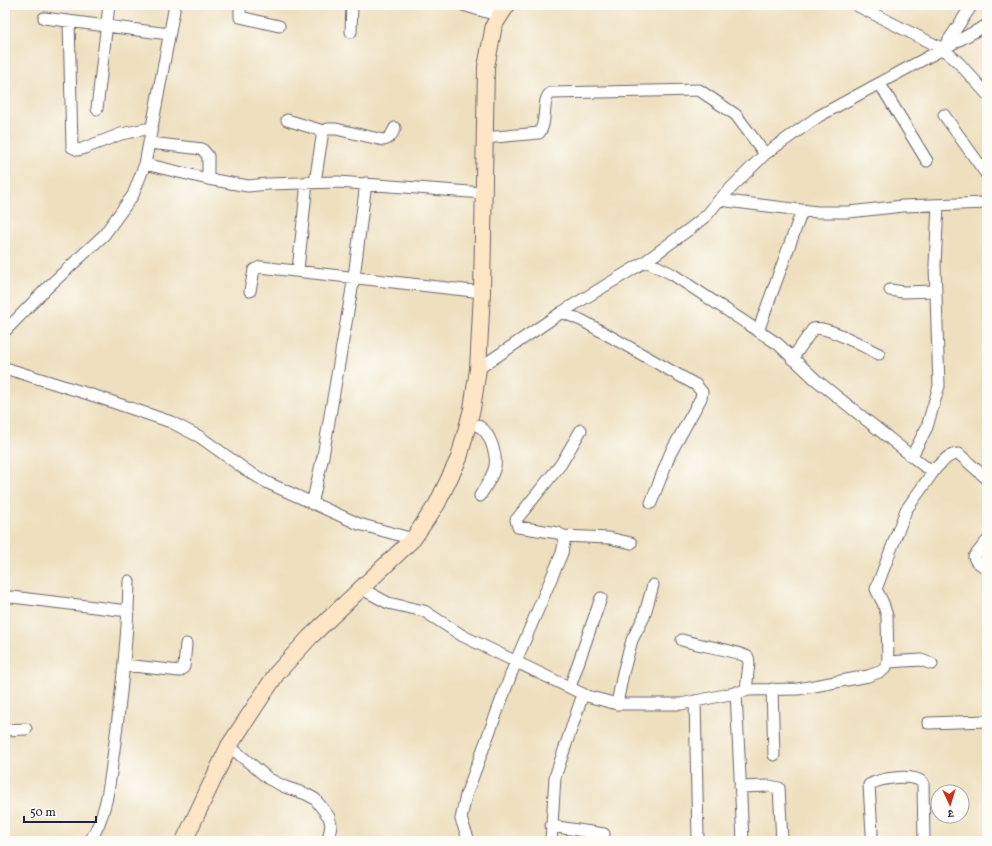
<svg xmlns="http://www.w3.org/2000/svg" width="992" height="846" viewBox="0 0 992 846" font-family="Vollkorn,'Noto Serif Devanagari',serif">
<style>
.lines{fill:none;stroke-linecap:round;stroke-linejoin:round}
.street-casing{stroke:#696469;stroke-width:13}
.secondary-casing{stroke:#696469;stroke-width:18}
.street{stroke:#fff;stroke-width:11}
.secondary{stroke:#fde5c5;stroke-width:16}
</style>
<rect width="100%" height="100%" fill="#fdfcf7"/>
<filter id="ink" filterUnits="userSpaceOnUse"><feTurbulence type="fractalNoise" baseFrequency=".025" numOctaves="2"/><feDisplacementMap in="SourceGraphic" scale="8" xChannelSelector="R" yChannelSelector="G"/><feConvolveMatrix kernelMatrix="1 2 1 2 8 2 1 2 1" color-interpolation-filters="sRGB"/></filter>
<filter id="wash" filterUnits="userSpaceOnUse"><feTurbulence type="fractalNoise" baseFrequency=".012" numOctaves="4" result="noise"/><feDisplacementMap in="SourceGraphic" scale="16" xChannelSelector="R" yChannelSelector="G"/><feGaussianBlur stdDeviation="0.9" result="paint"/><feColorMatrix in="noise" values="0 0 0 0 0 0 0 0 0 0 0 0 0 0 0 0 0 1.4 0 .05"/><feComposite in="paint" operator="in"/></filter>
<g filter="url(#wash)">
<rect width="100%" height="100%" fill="#eedfbe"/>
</g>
<g filter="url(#ink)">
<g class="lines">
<g class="street-casing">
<path id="street" d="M240,5v12l39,9
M463,5l37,11
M856,5l87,44 15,13 29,32
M44,18l125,16
M69,21l3,126 6,3 4,-1 39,-15 30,-6
M351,32l1,-27
M944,47l28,-42
M880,84l47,77
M97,109l12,-104
M944,115l43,60
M287,120l36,11
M484,138l55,-5c9,-10 2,-35 12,-40l148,-3 37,25 29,39
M150,143l52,6 6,7v23
M145,164l63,15 40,7 20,-2 70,-2 145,11
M315,182l8,-51 5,-2h8l47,11c7,-1 9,-6 12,-12
M719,200l98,12h32l54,-6 84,-3
M646,261l26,13 106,70 37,35 109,87 7,3 5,-1c7,-6 13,-15 23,-14l28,25
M298,270l9,-88
M890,290l13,2 32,-1
M250,291l4,-21 6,-3 222,25
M562,312l21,9 113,64 6,7 -1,6 -31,56 -19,49
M5,331l43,-44 56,-52 29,-40 12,-31 30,-159
M758,331l44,-120
M792,359l21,-30c12,-5 53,19 66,25
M5,368l93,29 73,25 29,15 46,33 22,13 91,41 54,15
M478,369l84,-57 84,-51 45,-33 16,-13 12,-15 46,-46 54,-38 168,-91
M468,422c4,2 9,3 12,5 10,6 17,28 15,39 -2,11 -10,21 -15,30
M912,456l15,-29 12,-41 -4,-121 3,-60
M312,504l11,-48 31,-179 12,-94
M563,536l46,2 22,5
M987,541l-13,16 2,4 11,8
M362,589l26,14 36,8 39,25 39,19 85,41 30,8h64l68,-14 49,-1 70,-13 14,-5 4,-4 2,-5 -1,-46 -4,-13 -7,-14 30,-79 30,-42
M12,597l116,14
M682,640c22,7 45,8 66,17l1,6 -3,28
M888,662l33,-2 11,4
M124,665l56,6 4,-4 2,-23
M570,687l31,-89
M772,689l2,66
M736,692l7,149
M695,701l3,137
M617,704l6,-31 9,-33 12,-23 9,-32
M928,723l59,-2
M5,730l21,-1
M229,746l40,33 16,8 21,7 9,5 14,18 2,8 -3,16
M740,787l29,-1 10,2 3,52
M551,826l53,8
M872,833l-3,-48c11,-7 45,-12 54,-2l1,58
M90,841c19,-30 20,-65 25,-99 7,-54 13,-107 14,-161
M469,841l-8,-22 5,-24 50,-134 46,-108 2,-10 -1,-7 -5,-3 -40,-6 -2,-7 45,-56 20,-34
M551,841l4,-64 28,-83"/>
</g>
<g class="secondary-casing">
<path id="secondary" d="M184,841l45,-95 48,-73 33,-36 103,-98 24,-35 22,-46 13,-49 6,-40 4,-77 4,-225 8,-42 13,-20"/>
</g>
<use href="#street" class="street"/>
<use href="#secondary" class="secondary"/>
</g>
</g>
<rect width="992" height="846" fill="none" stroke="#fdfcf7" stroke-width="20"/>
<g transform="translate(950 804) rotate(176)"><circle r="19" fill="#fdfcf7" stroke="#a5a5ac"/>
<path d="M0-3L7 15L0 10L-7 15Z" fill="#c8321e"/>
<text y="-6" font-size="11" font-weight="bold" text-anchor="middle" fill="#22223b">उ</text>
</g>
<path d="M24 816v6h72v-6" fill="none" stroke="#22223b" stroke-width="2"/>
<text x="30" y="816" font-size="12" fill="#22223b" stroke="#fdfcf7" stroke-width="3" paint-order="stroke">50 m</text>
</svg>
